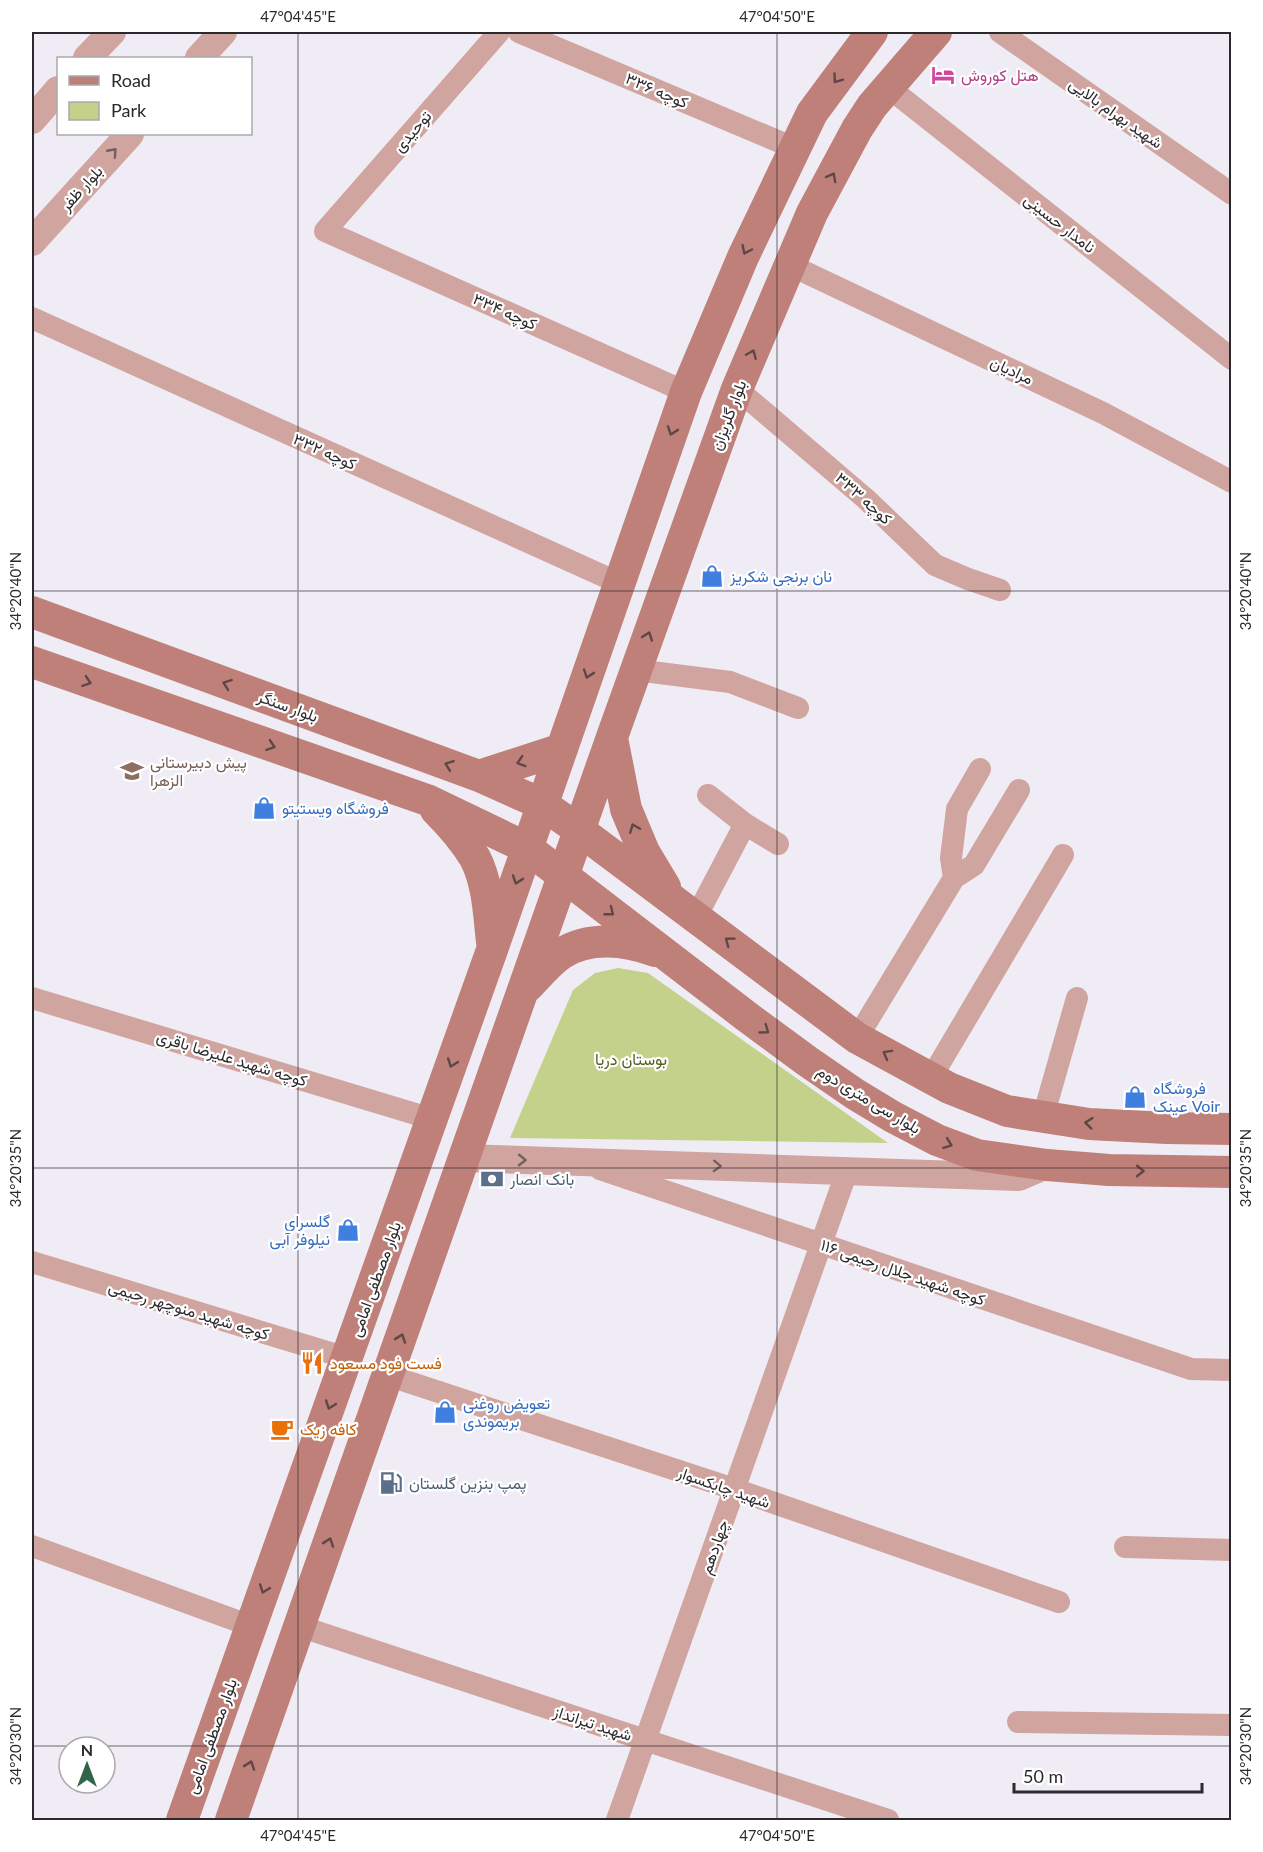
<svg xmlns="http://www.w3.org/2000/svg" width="1263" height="1852" viewBox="0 0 1263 1852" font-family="Lato,Vazirmatn,sans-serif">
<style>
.green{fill:#c4d18b}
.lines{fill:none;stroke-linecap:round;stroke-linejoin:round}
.minor{stroke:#d0a49f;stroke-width:22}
.tertiary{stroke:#d0a49f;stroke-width:28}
.secondary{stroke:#be8078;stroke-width:32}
.oneway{stroke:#5e4747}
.oneway2{stroke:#756060}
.ticks{fill:none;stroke:#2b292d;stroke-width:1.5;stroke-opacity:0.45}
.labels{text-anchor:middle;stroke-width:4.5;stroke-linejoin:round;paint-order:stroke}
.hotel-label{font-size:16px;fill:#b23c85;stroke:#fff;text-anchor:start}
.street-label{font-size:16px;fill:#2b292d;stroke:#fff}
.shop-label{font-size:16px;fill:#366cbe;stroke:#fff;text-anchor:start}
.education-label{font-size:16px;fill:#785e54;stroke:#fff;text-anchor:start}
.park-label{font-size:16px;fill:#545d1d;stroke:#fff}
.service-label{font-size:16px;fill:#4e5e75;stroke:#fff;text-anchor:start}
.food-label{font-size:16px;fill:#c56008;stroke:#fff;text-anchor:start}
.neatline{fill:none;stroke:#2b292d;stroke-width:2}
.ticks-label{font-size:15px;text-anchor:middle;fill:#2b292d}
</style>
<rect width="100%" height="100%" fill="#f0ecf6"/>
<path class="green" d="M618,968l30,5 240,170 -378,-5 63,-148 22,-17z"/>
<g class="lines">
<path class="minor" d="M499,32l-174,199 361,161
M519,32l275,116
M1000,32l232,162
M888,87l344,272
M790,265l313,148 129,69
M32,318l587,265
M737,389l129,110 69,66 33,14 32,11
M636,670l94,12 68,26
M708,795l37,29
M954,878l-3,-20 6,-49 23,-40
M696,917l49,-93 33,20
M32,998l400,121
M857,1038l97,-160 20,-13 45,-75
M931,1078l132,-223
M1043,1117l34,-119
M600,1169l591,200 41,1
M32,1262l315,96
M387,1375l347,114 325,113
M32,1546l219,80
M1125,1547l107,3
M299,1626l589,194
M1018,1722l214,3
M617,1820l230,-649"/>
<path class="tertiary" d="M87,58l25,-26
M199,58l24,-26
M32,120l26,-30
M32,242l98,-108
M464,1158l555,19 28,-12"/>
<path class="secondary" d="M32,612l447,164 63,28 37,26 278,208 92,50 58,23 82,13 78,4 65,1
M32,662l395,138 100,48 219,168 61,45 48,33 38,23 44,23 40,15 70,10 62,5 123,2
M612,738l14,71 18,43 21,35
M479,776l83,-27
M436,810c15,15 28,30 39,48 13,25 14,57 17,84
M527,987c11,-11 21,-24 34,-33 28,-18 64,-14 94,-3
M182,1820l311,-873 193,-555 57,-135 69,-144 60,-81
M231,1820l381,-1083 125,-348 75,-176 45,-84 15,-23 64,-74"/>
</g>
<defs><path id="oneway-chevron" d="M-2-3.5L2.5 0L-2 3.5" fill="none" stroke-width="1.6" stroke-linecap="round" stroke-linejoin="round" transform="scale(1.5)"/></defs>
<g class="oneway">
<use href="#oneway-chevron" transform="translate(837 79) rotate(126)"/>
<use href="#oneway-chevron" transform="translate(832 177) rotate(-62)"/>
<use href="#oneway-chevron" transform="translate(746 250) rotate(115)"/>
<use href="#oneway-chevron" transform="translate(752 354) rotate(-67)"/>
<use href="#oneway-chevron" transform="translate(672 431) rotate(109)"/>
<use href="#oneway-chevron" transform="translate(648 636) rotate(-70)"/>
<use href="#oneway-chevron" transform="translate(588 674) rotate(109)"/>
<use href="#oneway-chevron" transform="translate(87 682) rotate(19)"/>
<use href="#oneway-chevron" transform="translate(227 684) rotate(-160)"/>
<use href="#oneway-chevron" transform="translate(271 746) rotate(19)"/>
<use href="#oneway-chevron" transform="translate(521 762) rotate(162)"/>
<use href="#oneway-chevron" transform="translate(449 765) rotate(-160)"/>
<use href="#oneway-chevron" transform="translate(634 828) rotate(-112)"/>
<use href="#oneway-chevron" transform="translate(517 880) rotate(109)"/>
<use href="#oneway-chevron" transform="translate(610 912) rotate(38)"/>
<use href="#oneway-chevron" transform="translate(729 941) rotate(-143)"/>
<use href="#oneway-chevron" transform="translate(765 1030) rotate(36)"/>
<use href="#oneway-chevron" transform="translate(887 1054) rotate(-151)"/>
<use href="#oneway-chevron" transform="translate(452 1063) rotate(110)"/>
<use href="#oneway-chevron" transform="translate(1089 1123) rotate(-174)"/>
<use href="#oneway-chevron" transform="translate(948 1144) rotate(21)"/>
<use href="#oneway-chevron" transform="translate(1140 1171) rotate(1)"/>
<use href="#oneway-chevron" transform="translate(401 1338) rotate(-71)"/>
<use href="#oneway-chevron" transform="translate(330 1405) rotate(110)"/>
<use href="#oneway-chevron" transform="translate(329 1542) rotate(-71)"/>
<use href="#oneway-chevron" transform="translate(264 1589) rotate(110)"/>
<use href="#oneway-chevron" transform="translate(250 1765) rotate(-71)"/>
</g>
<g class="oneway2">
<use href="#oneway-chevron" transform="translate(113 152) rotate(-48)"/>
<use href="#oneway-chevron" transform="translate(522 1160) rotate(1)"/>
<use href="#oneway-chevron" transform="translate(717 1166) rotate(2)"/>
</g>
<path class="ticks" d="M298,32v1788M777,32v1788M32,591h1200M32,1168h1200M32,1746h1200"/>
<defs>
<g id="hotel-bare" transform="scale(1.8)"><path d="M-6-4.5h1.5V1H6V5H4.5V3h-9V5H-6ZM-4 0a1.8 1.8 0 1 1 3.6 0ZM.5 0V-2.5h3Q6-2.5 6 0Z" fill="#d1479c" stroke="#fff" stroke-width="2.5" paint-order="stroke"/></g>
<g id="shop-bare" transform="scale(1.8)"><path d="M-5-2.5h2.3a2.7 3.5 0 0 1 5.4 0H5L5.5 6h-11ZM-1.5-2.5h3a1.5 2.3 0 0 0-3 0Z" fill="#3f7fe0" stroke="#fff" stroke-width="2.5" paint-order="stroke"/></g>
<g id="school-bare" transform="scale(1.8)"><path d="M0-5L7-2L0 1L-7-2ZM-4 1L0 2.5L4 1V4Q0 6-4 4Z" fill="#8d6e63" stroke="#fff" stroke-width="2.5" paint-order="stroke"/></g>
<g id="bank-bare" transform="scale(1.8)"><path d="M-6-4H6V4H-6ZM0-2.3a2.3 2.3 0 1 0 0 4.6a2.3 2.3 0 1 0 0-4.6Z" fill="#5c6f8a" stroke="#fff" stroke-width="2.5" paint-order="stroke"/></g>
<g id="restaurant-bare" transform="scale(1.8)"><path d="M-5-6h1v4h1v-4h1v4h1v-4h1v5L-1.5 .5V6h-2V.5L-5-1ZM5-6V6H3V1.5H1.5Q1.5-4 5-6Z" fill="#e8710a" stroke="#fff" stroke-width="2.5" paint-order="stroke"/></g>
<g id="cafe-bare" transform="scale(1.8)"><path d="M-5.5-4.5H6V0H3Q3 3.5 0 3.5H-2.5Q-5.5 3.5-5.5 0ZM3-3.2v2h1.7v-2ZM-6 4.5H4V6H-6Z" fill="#e8710a" stroke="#fff" stroke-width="2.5" paint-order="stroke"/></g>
<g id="fuel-bare" transform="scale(1.8)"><path d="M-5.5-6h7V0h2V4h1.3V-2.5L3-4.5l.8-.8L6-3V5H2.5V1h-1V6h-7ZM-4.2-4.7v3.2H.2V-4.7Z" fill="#5c6f8a" stroke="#fff" stroke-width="2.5" paint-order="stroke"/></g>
</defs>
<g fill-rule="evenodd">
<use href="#hotel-bare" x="943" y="75"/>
<use href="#shop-bare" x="712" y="576"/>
<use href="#school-bare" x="132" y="771"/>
<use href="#shop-bare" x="264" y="808"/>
<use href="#shop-bare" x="1135" y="1097"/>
<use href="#bank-bare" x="492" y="1179"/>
<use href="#shop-bare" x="348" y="1230"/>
<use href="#restaurant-bare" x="312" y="1363"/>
<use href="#shop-bare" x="445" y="1412"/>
<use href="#cafe-bare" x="282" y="1429"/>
<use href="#fuel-bare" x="391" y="1483"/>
</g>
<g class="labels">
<g class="hotel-label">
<text x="961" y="81">هتل کوروش</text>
</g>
<g class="street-label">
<text transform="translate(657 90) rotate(23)" y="6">کوچه ۳۳۶</text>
<text transform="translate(1116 113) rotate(35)" y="6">شهید بهرام بالایی</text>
<text transform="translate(412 131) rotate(-49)" y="6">توحیدی</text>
<text transform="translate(81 188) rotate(-48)" y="6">بلوار ظفر</text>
<text transform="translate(1060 223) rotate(38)" y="6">نامدار حسینی</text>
<text transform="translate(505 311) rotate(24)" y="6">کوچه ۳۳۴</text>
<text transform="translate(1012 370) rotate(25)" y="6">مرادیان</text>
<text transform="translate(728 415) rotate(-69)" y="6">بلوار گلریزان</text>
<text transform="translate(325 451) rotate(24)" y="6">کوچه ۳۳۲</text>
<text transform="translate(864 498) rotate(42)" y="6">کوچه ۳۳۳</text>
<text transform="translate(288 706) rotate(20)" y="6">بلوار سنگر</text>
<text transform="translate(232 1058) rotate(17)" y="6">کوچه شهید علیرضا باقری</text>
<text transform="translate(869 1099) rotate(31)" y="6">بلوار سی متری دوم</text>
<text transform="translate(903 1272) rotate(19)" y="6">کوچه شهید جلال رحیمی ۱۱۶</text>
<text transform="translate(375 1279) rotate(-70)" y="6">بلوار مصطفی امامی</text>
<text transform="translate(189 1310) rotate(17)" y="6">کوچه شهید منوچهر رحیمی</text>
<text transform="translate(724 1487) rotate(19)" y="6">شهید چابکسوار</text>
<text transform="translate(714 1547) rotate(-71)" y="6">چهاردهم</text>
<text transform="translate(593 1723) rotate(18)" y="6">شهید تیرانداز</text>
<text transform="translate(211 1736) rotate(-70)" y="6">بلوار مصطفی امامی</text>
</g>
<g class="shop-label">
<text x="730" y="582">نان برنجی شکریز</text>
<text x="282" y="814">فروشگاه ویستیتو</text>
<text x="1153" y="1094">فروشگاه<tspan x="1153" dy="18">عینک Voir</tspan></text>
<text x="330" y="1227" text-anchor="end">گلسرای<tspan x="330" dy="18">نیلوفر آبی</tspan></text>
<text x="463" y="1409">تعویض روغنی<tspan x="463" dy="18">بریموندی</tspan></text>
</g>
<g class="education-label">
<text x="150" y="768">پیش دبیرستانی<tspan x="150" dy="18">الزهرا</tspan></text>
</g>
<g class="park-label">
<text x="631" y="1065">بوستان دریا</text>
</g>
<g class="service-label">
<text x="510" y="1185">بانک انصار</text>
<text x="409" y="1489">پمپ بنزین گلستان</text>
</g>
<g class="food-label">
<text x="330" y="1369">فست فود مسعود</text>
<text x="300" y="1435">کافه زیک</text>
</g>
</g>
<rect width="1263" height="1852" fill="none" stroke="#ffffff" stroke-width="66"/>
<rect x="57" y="57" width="195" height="78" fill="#ffffff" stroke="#aaa9ab" stroke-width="1.5"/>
<rect x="69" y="76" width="30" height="9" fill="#be8078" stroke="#aaa9ab" stroke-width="1.5"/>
<text x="111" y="87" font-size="18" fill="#2b292d">Road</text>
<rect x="69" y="102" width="30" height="18" fill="#c4d18b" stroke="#aaa9ab" stroke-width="1.5"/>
<text x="111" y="117" font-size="18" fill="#2b292d">Park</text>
<g transform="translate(87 1765)"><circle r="28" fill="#ffffff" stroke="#aaa9ab" stroke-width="1.5"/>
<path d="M0-4.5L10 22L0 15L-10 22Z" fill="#30654a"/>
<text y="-9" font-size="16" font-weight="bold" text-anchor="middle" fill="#2b292d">N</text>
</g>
<path d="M1014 1783v9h188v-9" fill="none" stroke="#2b292d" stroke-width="3"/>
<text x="1023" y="1783" font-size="18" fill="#2b292d" stroke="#ffffff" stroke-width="4.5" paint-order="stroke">50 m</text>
<rect x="33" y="33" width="1197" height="1786" class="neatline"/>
<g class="ticks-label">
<text x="298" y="22">47°04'45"E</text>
<text x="777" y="22">47°04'50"E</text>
<text transform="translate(16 591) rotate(-90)" y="5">34°20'40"N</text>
<text transform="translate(1246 591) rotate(-90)" y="5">34°20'40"N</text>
<text transform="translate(16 1168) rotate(-90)" y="5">34°20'35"N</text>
<text transform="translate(1246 1168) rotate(-90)" y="5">34°20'35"N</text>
<text transform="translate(16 1746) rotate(-90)" y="5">34°20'30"N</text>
<text transform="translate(1246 1746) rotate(-90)" y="5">34°20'30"N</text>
<text x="298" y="1841">47°04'45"E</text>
<text x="777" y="1841">47°04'50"E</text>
</g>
</svg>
